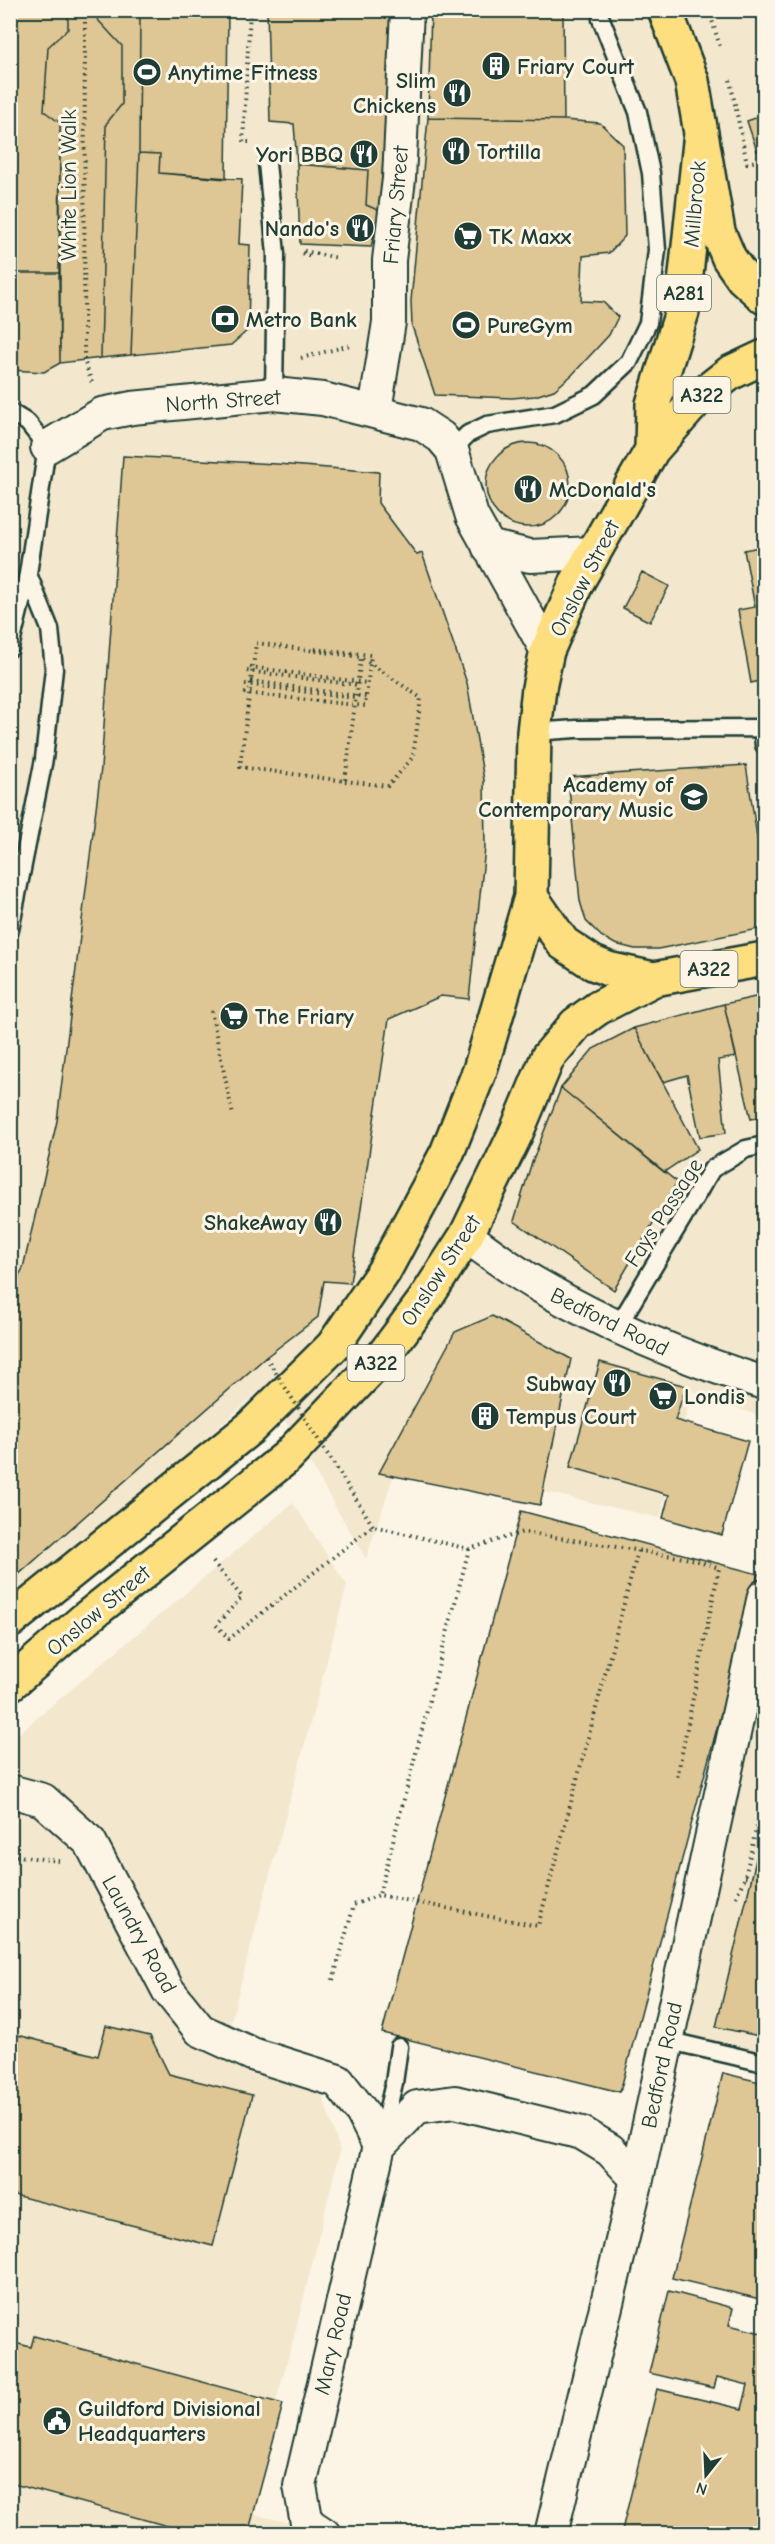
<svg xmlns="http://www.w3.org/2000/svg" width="775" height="2544" viewBox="0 0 775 2544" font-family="'Comic Neue',sans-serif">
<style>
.built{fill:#f3e7cd}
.building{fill:#dfc695;stroke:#1f3d34;stroke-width:1.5}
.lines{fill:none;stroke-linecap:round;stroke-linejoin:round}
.lane-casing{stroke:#1f3d34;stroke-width:21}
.street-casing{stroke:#1f3d34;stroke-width:36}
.primary-casing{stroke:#1f3d34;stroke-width:38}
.path{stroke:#1f3d34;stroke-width:4;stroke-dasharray:1.5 4.5;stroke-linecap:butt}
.lane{stroke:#fcf5e5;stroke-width:16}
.street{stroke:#fcf5e5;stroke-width:32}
.primary{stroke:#fddf80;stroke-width:33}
.path-bridge{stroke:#1f3d34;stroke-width:4;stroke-dasharray:1.5 4.5;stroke-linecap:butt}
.labels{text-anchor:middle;stroke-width:6;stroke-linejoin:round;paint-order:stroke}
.shield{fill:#fcf5e5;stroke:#617469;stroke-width:1.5}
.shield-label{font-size:21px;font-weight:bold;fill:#1f3d34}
.poi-label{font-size:22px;font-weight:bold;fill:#1f3d34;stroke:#fcf5e5;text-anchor:start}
.street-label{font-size:22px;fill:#1f3d34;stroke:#fcf5e5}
</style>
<rect width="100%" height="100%" fill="#fcf5e5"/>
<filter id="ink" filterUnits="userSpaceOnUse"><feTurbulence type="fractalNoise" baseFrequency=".0167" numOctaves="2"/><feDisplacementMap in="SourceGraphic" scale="12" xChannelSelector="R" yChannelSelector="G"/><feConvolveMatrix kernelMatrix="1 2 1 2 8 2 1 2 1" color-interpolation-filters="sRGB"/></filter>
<g filter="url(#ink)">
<path class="built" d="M11,11h753v1407l-72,-27 -32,127 -261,-59 -33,100 -101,-173 -254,226z
M293,1503l54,82 -123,462 93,32 23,71 -45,183 -50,179 87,21 -271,1 -50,-7v-787z
M764,1608v452l-99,-23z"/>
<path class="building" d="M10,10h58v19l-20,18 -4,64 16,12 -1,150h-49z
M68,10h29v9l25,27v58l-16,20 -5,234 -41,5v-240l-16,-12 4,-64 20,-18z
M97,10h43l-1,143 -8,202 -30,3 5,-234 16,-20v-58l-25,-27z
M140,10h88l-2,169 -67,-6 1,-19 -21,-1z
M267,10h125l-12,201 -14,-6 2,-35 -71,-6 -3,-40 -24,-2z
M431,10h136l-4,3 1,107 -136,-2z
M764,115v33l-7,3 -10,-30z
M428,118l136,2 36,3 23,22 2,91 -16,17 -26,3 -2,45 22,1 15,15 -9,18 -37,40 -18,15 -19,6 -23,2 -77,-3 -23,-69 -1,-25z
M139,153l21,1 -1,19 83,6 -3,65 11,1 -2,85 -17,15 -100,10z
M297,164l71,6 -2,35 14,6 -9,36 -71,-3z
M10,273h49l1,90 -16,9 -34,-2z
M486 485a42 42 0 1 1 84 0a42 42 0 1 1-84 0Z
M123,456l154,8 102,8 -1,31 39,52 5,-2 45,130 17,97 1,68 -16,151 -28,-3 -52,23 -39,264 -26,-2 -6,36 -52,40 -256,225v-288l13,-26 34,-147 44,-353z
M764,546v134l-13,3 -13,-73 17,-3 -11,-57z
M642,572l27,14 -19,36 -27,-14z
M746,765l18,118v45l-106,21h-23l-20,-5 -14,-8 -15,-15 -6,-20 -12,-124z
M764,995v121l-13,3 -27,-115z
M724,1004l12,53 -18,3 8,73 -26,4 -13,-62 -24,7 -29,-54z
M634,1028l64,121 -34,23 -103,-84 32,-39z
M561,1088l116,94 -63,108 -100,-69 17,-56z
M492,1316l79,43 -31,146 -161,-32 76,-141z
M600,1362l86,24 -11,34 73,21 -26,94 -59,-17 6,-23 -99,-28z
M521,1511l237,63 -138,518 -238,-59z
M764,1826v211l-48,-10z
M106,2026l44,10 19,38 83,21 -39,151 -203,-52v-161l88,23z
M723,2073l41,10v217l-92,-22z
M669,2291l64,17 -4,17 32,8 3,-15v216h-143l36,-145 85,20 6,-24 -31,-8 -3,11 -65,-15z
M34,2336l249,68 -35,130h-51l-187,-51v-141l21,5z"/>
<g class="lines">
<g class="lane-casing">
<path id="lane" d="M267,163l9,91 -2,140
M10,412l18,11 19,24 -19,127 -18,74
M452,450l16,-16 19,-9 68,-11 39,-19 35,-33 19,-39 9,-73 -6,-77 -13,-61 -37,-93
M534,732l42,-3 186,-1 2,17
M10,930l34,-171 10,-90 -4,-40 -22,-55
M618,1326l94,-157 34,-20 18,-4
M666,2040l98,23
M381,2137l13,-54 5,-36"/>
</g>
<g class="street-casing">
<path id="street" d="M377,398l12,-76v-62l10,-81 8,-169
M47,447l55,-33 30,-6 142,-14 49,5 98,25 20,13 11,13 20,66 75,135
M488,546l42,10 63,-3
M466,1236c23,16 47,35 72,49 71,42 148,74 226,98
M10,1791l33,9 47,42 78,148 32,40 52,24 86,27 24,31 17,34
M379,2146l38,-39 38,-5 127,31 28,17 27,29
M324,2534l-17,-11 -7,-37 79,-340
M551,2534l86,-355 127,-583"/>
</g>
<g class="primary-casing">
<path id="primary" d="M665,10l27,71 26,151 11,26 14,20 21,19
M652,450l1,-46 29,-92 19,-179
M531,897l32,46 30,20 15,6 46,10
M10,1621l240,-193 83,-82 51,-75 63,-118 33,-83 51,-173 3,-165 5,-44 8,-37 30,-69 75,-132 46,-52 32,-25 34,-16
M10,1684l75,-65 202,-162 96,-101 41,-55 42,-65 50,-103 32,-76 28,-33 22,-16 56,-29 110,-20"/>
</g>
<path class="path" d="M85,10l-1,350 8,23
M709,10l12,40
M730,80l17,83 17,-3
M249,142h-6l7,-132
M304,251l34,7
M302,253l11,4
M301,358l50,-13
M250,667l117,16
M247,671l111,14
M251,681l115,16
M245,684l109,14v-4
M244,693l121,13 6,-51 -57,-6
M345,781l43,5 25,-29 8,-59 -60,-41 -105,-14 -16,124 105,14 16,-124
M211,1011l22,104
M469,1549l-90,346 159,31 100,-375
M213,1562l29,35 -26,28 13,14 144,-113 96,23 54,-17 168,27 28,9 -42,210
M10,1855l49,6
M745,1877l7,1
M736,1897l9,-20 19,-82
M333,1980l21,-75 25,-10"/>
<use href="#lane" class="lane"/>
<use href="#street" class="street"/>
<use href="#primary" class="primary"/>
<path class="path-bridge" d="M266,1357l107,169"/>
</g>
</g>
<defs>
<g id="building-disc" transform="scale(1.5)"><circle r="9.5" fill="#1f3d34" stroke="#fcf5e5"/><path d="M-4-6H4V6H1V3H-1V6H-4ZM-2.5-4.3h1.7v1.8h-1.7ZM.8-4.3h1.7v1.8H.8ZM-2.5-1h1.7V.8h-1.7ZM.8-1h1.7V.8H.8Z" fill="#fff"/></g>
<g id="stadium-disc" transform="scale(1.5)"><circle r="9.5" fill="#1f3d34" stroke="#fcf5e5"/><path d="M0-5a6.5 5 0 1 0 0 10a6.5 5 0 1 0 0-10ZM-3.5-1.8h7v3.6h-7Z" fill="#fff"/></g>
<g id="restaurant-disc" transform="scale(1.5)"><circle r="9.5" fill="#1f3d34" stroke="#fcf5e5"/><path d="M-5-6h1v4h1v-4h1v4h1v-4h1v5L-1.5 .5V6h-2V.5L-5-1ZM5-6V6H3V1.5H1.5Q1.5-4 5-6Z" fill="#fff"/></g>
<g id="supermarket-disc" transform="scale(1.5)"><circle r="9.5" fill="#1f3d34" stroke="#fcf5e5"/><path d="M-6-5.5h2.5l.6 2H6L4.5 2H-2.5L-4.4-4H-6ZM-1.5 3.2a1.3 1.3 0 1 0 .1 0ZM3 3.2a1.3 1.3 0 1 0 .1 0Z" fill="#fff"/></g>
<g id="bank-disc" transform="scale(1.5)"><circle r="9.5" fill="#1f3d34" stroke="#fcf5e5"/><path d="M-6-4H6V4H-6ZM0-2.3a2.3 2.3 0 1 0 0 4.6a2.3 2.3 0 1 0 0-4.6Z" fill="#fff"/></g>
<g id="university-disc" transform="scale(1.5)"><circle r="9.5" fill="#1f3d34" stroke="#fcf5e5"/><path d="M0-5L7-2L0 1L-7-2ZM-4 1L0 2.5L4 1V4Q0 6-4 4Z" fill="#fff"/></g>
<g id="civic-disc" transform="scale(1.5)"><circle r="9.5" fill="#1f3d34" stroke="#fcf5e5"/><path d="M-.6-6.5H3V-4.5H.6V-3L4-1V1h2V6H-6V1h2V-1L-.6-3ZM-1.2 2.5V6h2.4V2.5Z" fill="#fff"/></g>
</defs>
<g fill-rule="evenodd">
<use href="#building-disc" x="496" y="66"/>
<use href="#stadium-disc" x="147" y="72"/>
<use href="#restaurant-disc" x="457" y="93"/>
<use href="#restaurant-disc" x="456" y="151"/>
<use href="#restaurant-disc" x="364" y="154"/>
<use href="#restaurant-disc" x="360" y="228"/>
<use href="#supermarket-disc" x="468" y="236"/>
<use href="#bank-disc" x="225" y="319"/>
<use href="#stadium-disc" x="466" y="325"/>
<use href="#restaurant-disc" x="528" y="489"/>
<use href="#university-disc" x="694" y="797"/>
<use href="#supermarket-disc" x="234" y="1016"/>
<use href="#restaurant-disc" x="328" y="1222"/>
<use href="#restaurant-disc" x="617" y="1383"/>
<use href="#supermarket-disc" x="663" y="1396"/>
<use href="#building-disc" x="485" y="1416"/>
<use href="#civic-disc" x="57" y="2421"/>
</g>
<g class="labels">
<g class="shield">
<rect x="657" y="275" width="54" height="36" rx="4.5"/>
<rect x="673.5" y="377" width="57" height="36" rx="4.5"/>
<rect x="680.5" y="951" width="57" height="36" rx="4.5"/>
<rect x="347.5" y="1345" width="57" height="36" rx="4.5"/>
</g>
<g class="shield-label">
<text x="684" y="300">A281</text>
<text x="702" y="402">A322</text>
<text x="709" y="976">A322</text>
<text x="376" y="1370">A322</text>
</g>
<g class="poi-label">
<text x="517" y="74">Friary Court</text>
<text x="168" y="80">Anytime Fitness</text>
<text x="436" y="88" text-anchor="end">Slim<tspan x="436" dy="25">Chickens</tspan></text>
<text x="477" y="159">Tortilla</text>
<text x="343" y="162" text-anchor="end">Yori BBQ</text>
<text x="339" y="236" text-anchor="end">Nando's</text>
<text x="489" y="244">TK Maxx</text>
<text x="246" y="327">Metro Bank</text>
<text x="487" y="333">PureGym</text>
<text x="549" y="497">McDonald's</text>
<text x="673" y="792" text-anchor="end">Academy of<tspan x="673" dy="25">Contemporary Music</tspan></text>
<text x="255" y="1024">The Friary</text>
<text x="307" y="1230" text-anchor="end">ShakeAway</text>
<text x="596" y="1391" text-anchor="end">Subway</text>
<text x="684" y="1404">Londis</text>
<text x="506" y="1424">Tempus Court</text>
<text x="78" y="2416">Guildford Divisional<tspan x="78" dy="25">Headquarters</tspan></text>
</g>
<g class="street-label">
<text transform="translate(68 185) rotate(-90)" y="8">White Lion Walk</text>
<text transform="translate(694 204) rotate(-85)" y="8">Millbrook</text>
<text transform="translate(395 205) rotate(-85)" y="8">Friary Street</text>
<text transform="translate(223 400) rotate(-4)" y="8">North Street</text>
<text transform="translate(584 578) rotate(-63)" y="8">Onslow Street</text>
<text transform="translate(663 1212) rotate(-57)" y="8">Fays Passage</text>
<text transform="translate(440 1270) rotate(-57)" y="8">Onslow Street</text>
<text transform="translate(610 1321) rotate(26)" y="8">Bedford Road</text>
<text transform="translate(98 1610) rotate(-40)" y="8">Onslow Street</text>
<text transform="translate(140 1934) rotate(61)" y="8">Laundry Road</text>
<text transform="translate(661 2065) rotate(-78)" y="8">Bedford Road</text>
<text transform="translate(332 2344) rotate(-77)" y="8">Mary Road</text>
</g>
</g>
<rect width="775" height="2544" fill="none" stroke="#fcf5e5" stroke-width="36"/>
<rect x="18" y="18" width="739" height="2508" fill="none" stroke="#1f3d34" stroke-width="2" filter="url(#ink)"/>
<g transform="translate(706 2475) rotate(198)" stroke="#fcf5e5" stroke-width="4.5" paint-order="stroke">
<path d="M0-4.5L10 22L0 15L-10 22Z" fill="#1f3d34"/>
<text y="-9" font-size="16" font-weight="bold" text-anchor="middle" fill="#1f3d34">N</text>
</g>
</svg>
